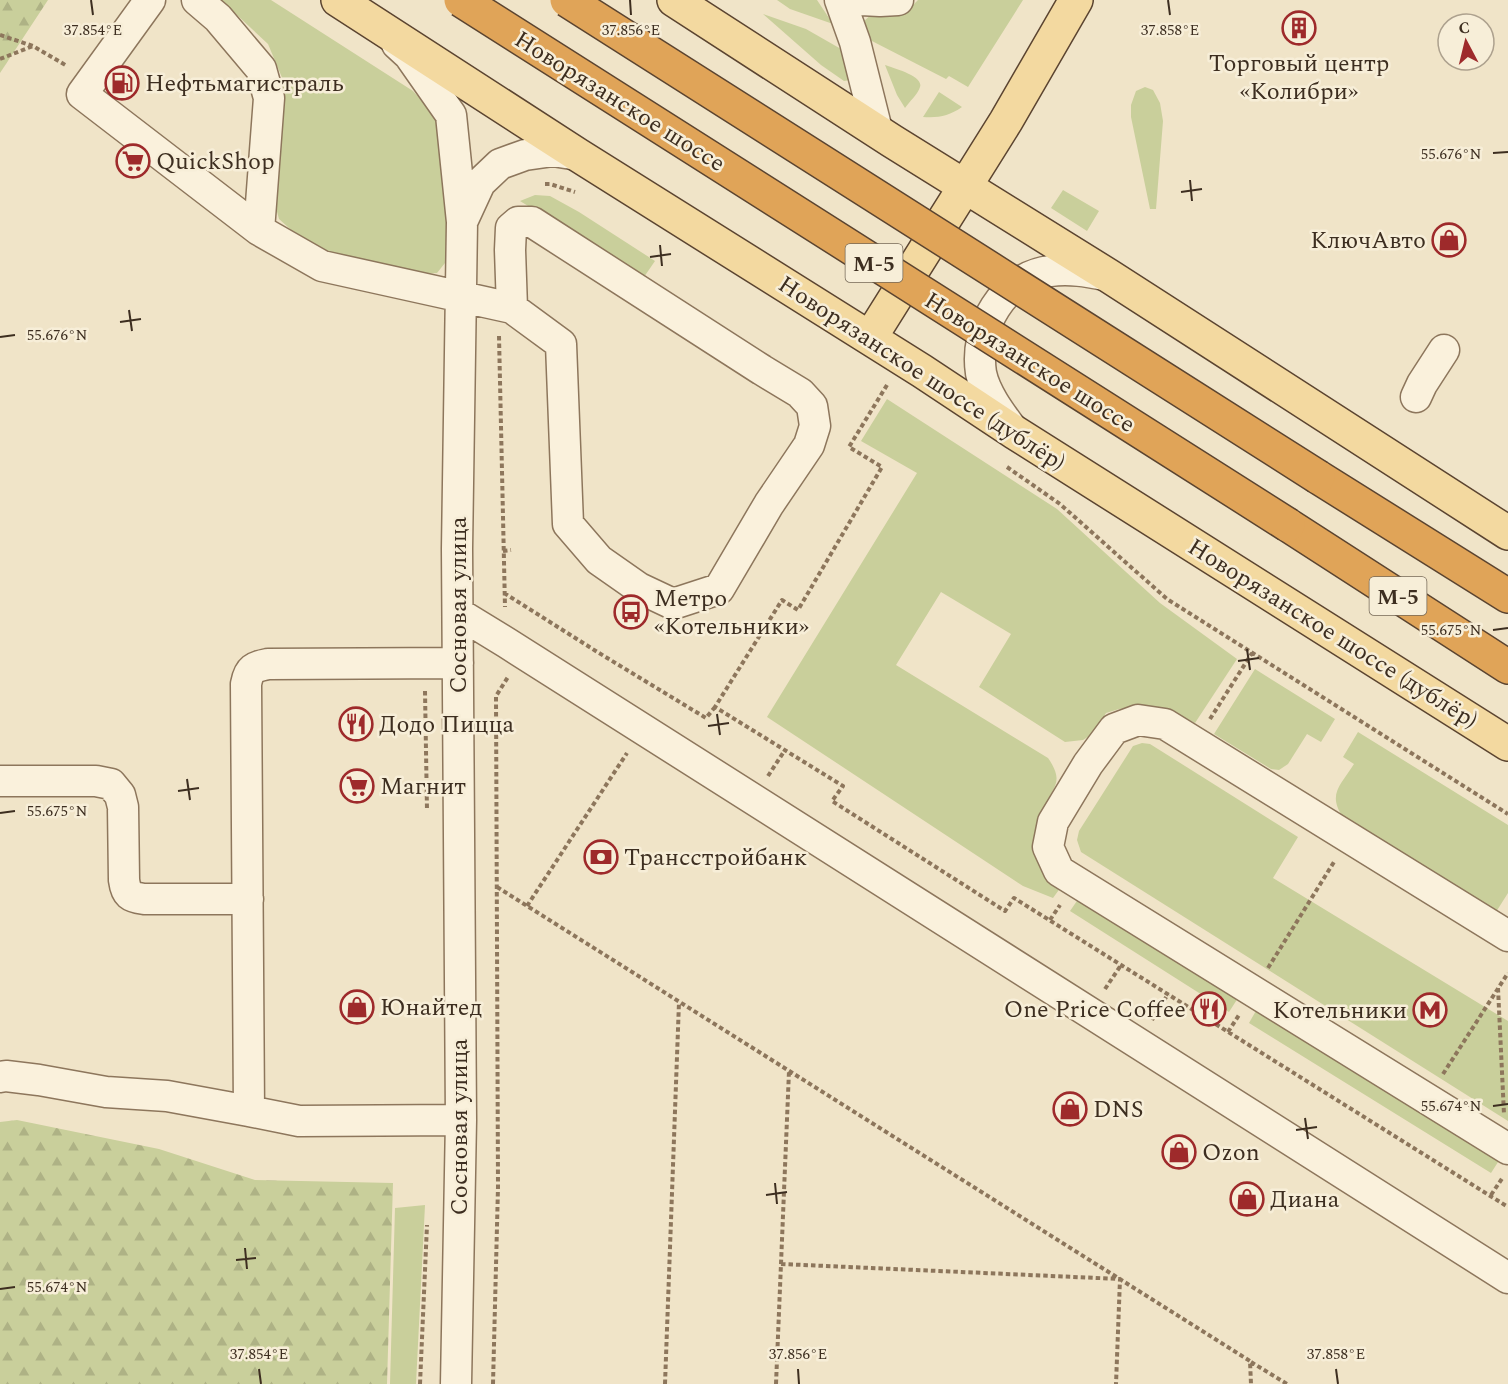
<svg xmlns="http://www.w3.org/2000/svg" width="1508" height="1384" viewBox="0 0 1508 1384" font-family="Spectral,serif">
<style>
.grass{fill:#c9cf9b}
.forest{fill:url(#forest-firs)}
.lines{fill:none;stroke-linecap:round;stroke-linejoin:round}
.minor-casing{stroke:#8d765c;stroke-width:33}
.major-casing{stroke:#5b4430;stroke-width:36}
.highway-casing{stroke:#5b4430;stroke-width:36}
.path{stroke:#8d765c;stroke-width:4;stroke-dasharray:4.5 3;stroke-linecap:butt}
.minor{stroke:#faf1dc;stroke-width:30}
.major{stroke:#f3d9a0;stroke-width:33}
.highway{stroke:#e0a458;stroke-width:33}
.highway-bridge-casing{stroke:#5b4430;stroke-width:36;stroke-linecap:butt}
.highway-bridge{stroke:#e0a458;stroke-width:33}
.ticks{fill:none;stroke:#3d2e20;stroke-width:2}
.labels{text-anchor:middle;stroke-width:5;stroke-linejoin:round;paint-order:stroke}
.shield{fill:#f7eed8;stroke:#756857;stroke-width:1.5}
.shield-label{font-size:22px;font-weight:bold;fill:#3d2e20}
.poi-label{font-size:24px;fill:#3d2e20;stroke:#f7eed8;text-anchor:start}
.street-label{font-size:24px;fill:#3d2e20;stroke:#f7eed8}
.ticks-label{font-size:15px;text-anchor:middle;fill:#3d2e20;stroke:#f7eed8;stroke-width:5;stroke-linejoin:round;paint-order:stroke}
</style>
<defs>
<pattern id="forest-firs" width="22" height="20" patternUnits="userSpaceOnUse" patternTransform="scale(1.5)"><rect width="22" height="20" fill="#c9cf9b"/><path d="M5 1l3.5 6h-7zM16 11l3.5 6h-7z" fill="#aeb285"/></pattern>
</defs>
<rect width="100%" height="100%" fill="#f0e4c8"/>
<path class="grass" d="M221,0h50l142,91 28,31 8,136 -12,15 -17,1 -71,-12 -50,-25 -20,-18 -6,-22 7,-45 3,-72 -15,-36z
M777,0h40l16,24 -43,-15z
M918,0h105l-55,87 -19,-11 -3,3 -78,-40 -6,-16 14,-13 33,-1z
M763,14l43,15 35,20 10,24 -1,7 -6,1 -23,-16z
M885,65c8,3 39,11 35,22 -2,7 -11,15 -15,21l-8,-13z
M1145,87l8,3 7,13 3,18 -7,88h-6l-19,-92v-12l5,-14z
M939,92l23,15c-13,9 -23,11 -39,10z
M1063,190l36,21 -12,20 -36,-23z
M535,195l15,1 29,16 76,49 -11,16 -124,-76z
M887,399l170,110 103,94 77,56 -42,64 -22,-11 -22,-6 -32,3 -13,4 -12,20 -11,7 -18,2 -86,-55 32,-53 -70,-42 -45,73 152,93c18,26 3,28 -3,51 -3,7 13,66 16,78l-8,11 -30,-12 -256,-169 150,-244 -56,-32z
M1255,669l80,50 -14,23 -14,-8 -19,30 -9,6 -8,-1 -57,-35z
M1358,732l150,93v68l-12,19 -153,-95c-16,-23 -2,-32 11,-53l-11,-7z
M1142,743l8,1 148,93 -25,41 235,143v100l-427,-269 -4,-12 2,-9 54,-85z
M1079,898l159,100 -9,14 -159,-101z
M1257,1009l243,150 -9,14 -242,-150z
M425,1205l-9,179h-26l5,-176z"/>
<path class="forest" d="M0,0h48l-48,73z
M17,1120l142,29 96,31 138,3 -6,201h-387v-262z"/>
<g class="lines">
<g class="minor-casing">
<path id="minor" d="M150,0l-68,94 177,136 63,36 190,42 49,36 7,180 31,36 40,28 34,16 46,-15 50,-85 40,-59 6,-19 -3,-20 -12,-13 -38,-23 -230,-148h-14l-7,6 -1,22 2,58
M197,0l21,18 43,51 8,29 -10,132
M840,0l15,42 22,88
M861,0l19,1 18,-1
M397,44l12,11 42,60 11,107 -5,327 4,571 -5,264
M462,222l18,-39 20,-19 25,-9 28,-4 25,4
M1416,397l6,-13 22,-34
M1012,429c-12,-16 -27,-36 -31,-56 -7,-45 22,-96 69,-102 21,-3 39,1 59,5
M458,613l49,30 1001,635
M458,663l-190,1c-14,3 -19,4 -22,20l3,427 50,10 162,-1
M0,781h96l15,3 9,11 3,12 1,73c2,15 6,17 20,19h104
M1508,936l-343,-212 -27,-4 -24,9 -26,35 -35,58 -5,25 11,24 449,278
M0,1077l6,-1 33,4 67,12 61,4 82,15"/>
</g>
<g class="major-casing">
<path id="major" d="M338,0l240,155 344,216 92,61 494,312
M674,0l218,141 217,135 399,257
M870,338l136,-217 70,-121"/>
</g>
<g class="highway-casing">
<path id="highway" d="M1318,477l190,119
M1288,525l220,142"/>
</g>
<path class="path" d="M0,35l33,11 34,20
M0,59l33,-13
M545,184h5l25,8
M499,336l6,271
M887,385l-38,62 33,20 -84,143 -16,-10 -67,107 128,79 -11,15 173,110 9,-13 494,309
M1007,467l53,37 107,95 341,215
M503,551l8,-1
M504,593l95,60 107,65 9,-11
M425,691l2,119
M1210,719l42,-66
M768,776l17,-26
M497,887l753,474 1,23
M527,906l100,-153
M1050,920l10,-15
M1268,968l66,-106
M1498,988l6,126
M1105,989l16,-24
M1152,1020l16,-26
M1228,1032l11,-17
M1443,1074l65,-101
M1491,1195l12,-18
M781,1264l339,15 -4,105
M1251,1362l36,22
M420,1384l7,-159
M493,1384l5,-197 -2,-491 12,-19
M665,1384l14,-382
M776,1384l13,-313"/>
<use href="#minor" class="minor"/>
<use href="#major" class="major"/>
<use href="#highway" class="highway"/>
<g class="highway-bridge-casing">
<path id="highway-bridge" d="M461,0l827,525
M567,0l751,477"/>
</g>
<use href="#highway-bridge" class="highway-bridge"/>
</g>
<path class="ticks" d="M91,0l2,15M630,0l1,15M1168,0l2,15M1493,153l15,-1M1190,180l2,21M1181,192l21,-3M660,245l2,21M650,257l21,-3M129,310l3,21M120,322l21,-3M0,337l15,-2M1493,630l15,-2M1247,649l3,21M1238,661l21,-3M717,714l3,21M708,726l21,-3M187,779l3,21M178,791l21,-3M0,813l15,-2M1493,1106l15,-2M1305,1118l3,21M1296,1130l21,-3M775,1183l2,21M766,1195l21,-3M245,1248l2,21M236,1260l20,-2M0,1289l15,-2M259,1369l2,15M798,1369l1,15M1336,1369l2,15"/>
<defs>
<g id="building-ring" transform="scale(1.725)"><circle r="9.5" fill="#f7eed8" stroke="#9e2a2b" stroke-width="1.5"/><path d="M-4-6H4V6H1V3H-1V6H-4ZM-2.5-4.3h1.7v1.8h-1.7ZM.8-4.3h1.7v1.8H.8ZM-2.5-1h1.7V.8h-1.7ZM.8-1h1.7V.8H.8Z" fill="#9e2a2b"/></g>
<g id="fuel-ring" transform="scale(1.725)"><circle r="9.5" fill="#f7eed8" stroke="#9e2a2b" stroke-width="1.5"/><path d="M-5.5-6h7V0h2V4h1.3V-2.5L3-4.5l.8-.8L6-3V5H2.5V1h-1V6h-7ZM-4.2-4.7v3.2H.2V-4.7Z" fill="#9e2a2b"/></g>
<g id="supermarket-ring" transform="scale(1.725)"><circle r="9.5" fill="#f7eed8" stroke="#9e2a2b" stroke-width="1.5"/><path d="M-6-5.5h2.5l.6 2H6L4.5 2H-2.5L-4.4-4H-6ZM-1.5 3.2a1.3 1.3 0 1 0 .1 0ZM3 3.2a1.3 1.3 0 1 0 .1 0Z" fill="#9e2a2b"/></g>
<g id="shop-ring" transform="scale(1.725)"><circle r="9.5" fill="#f7eed8" stroke="#9e2a2b" stroke-width="1.5"/><path d="M-5-2.5h2.3a2.7 3.5 0 0 1 5.4 0H5L5.5 6h-11ZM-1.5-2.5h3a1.5 2.3 0 0 0-3 0Z" fill="#9e2a2b"/></g>
<g id="bus-ring" transform="scale(1.725)"><circle r="9.5" fill="#f7eed8" stroke="#9e2a2b" stroke-width="1.5"/><path d="M-5-6H5V4H4V6H2V4H-2V6H-4V4H-5ZM-3.5-4V0h7V-4ZM-3.5 1.2v1.5H-2V1.2ZM2 1.2v1.5H3.5V1.2Z" fill="#9e2a2b"/></g>
<g id="restaurant-ring" transform="scale(1.725)"><circle r="9.5" fill="#f7eed8" stroke="#9e2a2b" stroke-width="1.5"/><path d="M-5-6h1v4h1v-4h1v4h1v-4h1v5L-1.5 .5V6h-2V.5L-5-1ZM5-6V6H3V1.5H1.5Q1.5-4 5-6Z" fill="#9e2a2b"/></g>
<g id="bank-ring" transform="scale(1.725)"><circle r="9.5" fill="#f7eed8" stroke="#9e2a2b" stroke-width="1.5"/><path d="M-6-4H6V4H-6ZM0-2.3a2.3 2.3 0 1 0 0 4.6a2.3 2.3 0 1 0 0-4.6Z" fill="#9e2a2b"/></g>
<g id="metro-ring" transform="scale(1.725)"><circle r="9.5" fill="#f7eed8" stroke="#9e2a2b" stroke-width="1.5"/><path d="M-5.5 5V-5H-3L0 0L3-5H5.5V5H3V-.5L0 4L-3-.5V5Z" fill="#9e2a2b"/></g>
</defs>
<g fill-rule="evenodd">
<use href="#building-ring" x="1299" y="28"/>
<use href="#fuel-ring" x="122" y="83"/>
<use href="#supermarket-ring" x="133" y="161"/>
<use href="#shop-ring" x="1449" y="240"/>
<use href="#bus-ring" x="631" y="612"/>
<use href="#restaurant-ring" x="356" y="724"/>
<use href="#supermarket-ring" x="357" y="786"/>
<use href="#bank-ring" x="601" y="857"/>
<use href="#shop-ring" x="357" y="1007"/>
<use href="#restaurant-ring" x="1209" y="1009"/>
<use href="#metro-ring" x="1430" y="1010"/>
<use href="#shop-ring" x="1070" y="1109"/>
<use href="#shop-ring" x="1179" y="1152"/>
<use href="#shop-ring" x="1247" y="1199"/>
</g>
<g class="labels">
<g class="shield">
<rect x="845.5" y="244" width="57" height="38" rx="4.5"/>
<rect x="1369.5" y="577" width="57" height="38" rx="4.5"/>
</g>
<g class="shield-label">
<text x="874" y="271">М-5</text>
<text x="1398" y="604">М-5</text>
</g>
<g class="poi-label">
<text x="1299" y="71" text-anchor="middle">Торговый центр<tspan x="1299" dy="28">«Колибри»</tspan></text>
<text x="145" y="91">Нефтьмагистраль</text>
<text x="156" y="169">QuickShop</text>
<text x="1426" y="248" text-anchor="end">КлючАвто</text>
<text x="654" y="606">Метро<tspan x="654" dy="28">«Котельники»</tspan></text>
<text x="379" y="732">Додо Пицца</text>
<text x="380" y="794">Магнит</text>
<text x="624" y="865">Трансстройбанк</text>
<text x="380" y="1015">Юнайтед</text>
<text x="1186" y="1017" text-anchor="end">One Price Coffee</text>
<text x="1407" y="1018" text-anchor="end">Котельники</text>
<text x="1093" y="1117">DNS</text>
<text x="1202" y="1160">Ozon</text>
<text x="1270" y="1207">Диана</text>
</g>
<g class="street-label">
<text transform="translate(620 101) rotate(32)" y="8">Новорязанское шоссе</text>
<text transform="translate(1030 362) rotate(32)" y="8">Новорязанское шоссе</text>
<text transform="translate(922 373) rotate(33)" y="8">Новорязанское шоссе (дублёр)</text>
<text transform="translate(458 605) rotate(-90)" y="8">Сосновая улица</text>
<text transform="translate(1333 633) rotate(32)" y="8">Новорязанское шоссе (дублёр)</text>
<text transform="translate(459 1127) rotate(-90)" y="8">Сосновая улица</text>
</g>
</g>
<g class="ticks-label">
<text x="93" y="35">37.854°E</text>
<text x="631" y="35">37.856°E</text>
<text x="1170" y="35">37.858°E</text>
<text x="1451" y="159">55.676°N</text>
<text x="57" y="340">55.676°N</text>
<text x="1451" y="635">55.675°N</text>
<text x="57" y="816">55.675°N</text>
<text x="1451" y="1111">55.674°N</text>
<text x="57" y="1292">55.674°N</text>
<text x="259" y="1359">37.854°E</text>
<text x="798" y="1359">37.856°E</text>
<text x="1336" y="1359">37.858°E</text>
</g>
<g transform="translate(1466 42) rotate(353)"><circle r="28" fill="#f7eed8" stroke="#ada18e" stroke-width="1.5"/>
<path d="M0-4.5L10 22L0 15L-10 22Z" fill="#9e2a2b"/>
<text y="-9" font-size="16" font-weight="bold" text-anchor="middle" fill="#3d2e20">С</text>
</g>
</svg>
